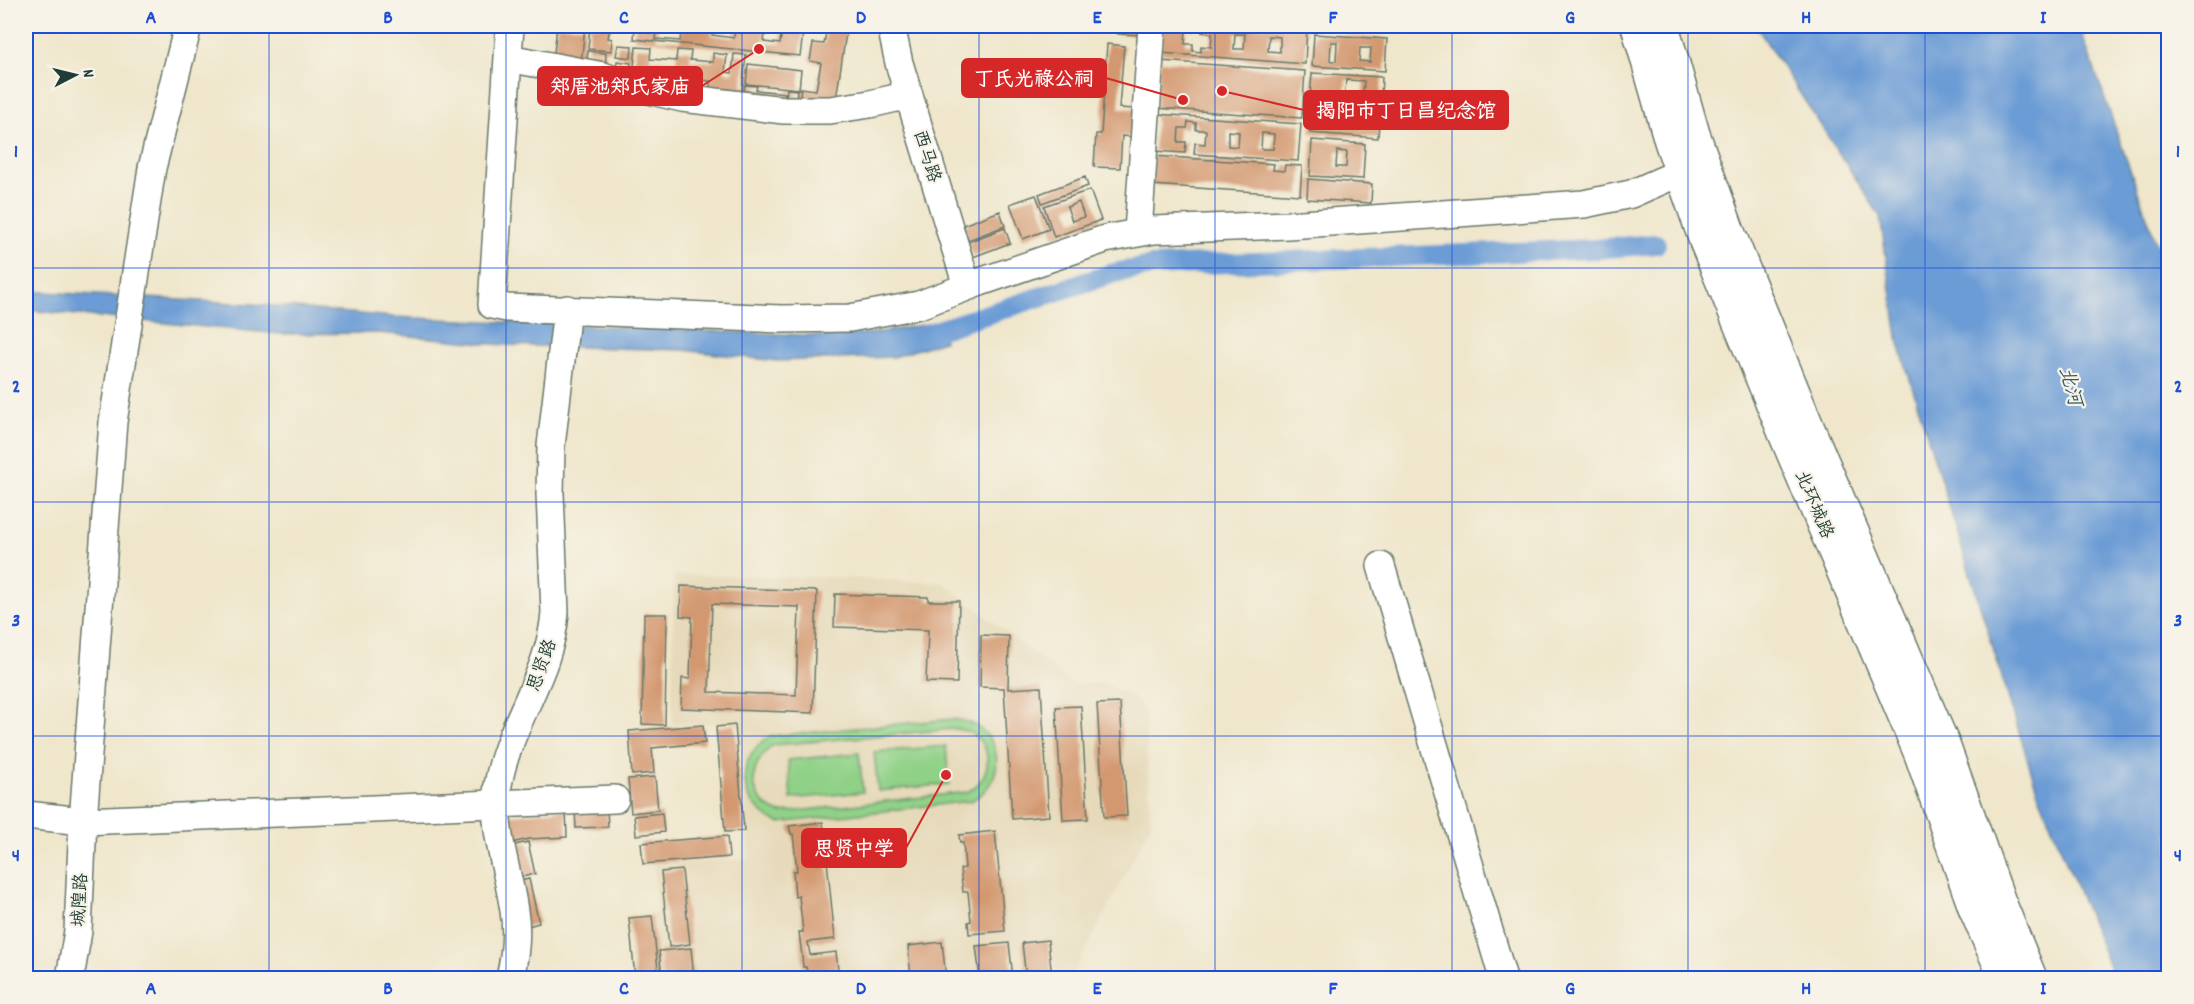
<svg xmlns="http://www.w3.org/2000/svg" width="2194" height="1004" viewBox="0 0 2194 1004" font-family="Dekko,'LXGW WenKai TC',sans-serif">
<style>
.built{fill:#e6daba}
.green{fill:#90d188;stroke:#58875e;stroke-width:1.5;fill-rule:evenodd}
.water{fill:#6c9cd5;stroke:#466c84;stroke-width:1.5}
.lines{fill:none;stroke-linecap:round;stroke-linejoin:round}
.canal{stroke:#6c9cd5;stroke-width:20}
.building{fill:#d39870;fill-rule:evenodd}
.minor-casing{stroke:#687869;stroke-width:30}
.major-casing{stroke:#687869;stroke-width:36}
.minor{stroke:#fff;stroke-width:27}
.major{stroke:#fff;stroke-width:33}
.grid{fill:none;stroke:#1d4ed8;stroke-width:1.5;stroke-opacity:0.55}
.labels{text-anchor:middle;stroke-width:4.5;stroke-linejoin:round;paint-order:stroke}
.street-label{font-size:18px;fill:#1f3d34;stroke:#f7f3e8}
.water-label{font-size:20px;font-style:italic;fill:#365a64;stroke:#f7f3e8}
.leader{fill:none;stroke:#d62828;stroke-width:2}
.callout-dot{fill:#d62828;stroke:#f7f3e8;stroke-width:2}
.callout{fill:#d62828;stroke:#d62828;stroke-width:2}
.callout-label{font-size:20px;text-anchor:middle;font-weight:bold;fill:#fff}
.neatline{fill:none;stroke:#1d4ed8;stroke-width:2}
.grid-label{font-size:20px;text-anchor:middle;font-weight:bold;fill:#1d4ed8}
</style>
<rect width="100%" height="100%" fill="#f7f3e8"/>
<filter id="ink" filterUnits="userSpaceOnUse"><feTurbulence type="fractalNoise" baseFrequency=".0167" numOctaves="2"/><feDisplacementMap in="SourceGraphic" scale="12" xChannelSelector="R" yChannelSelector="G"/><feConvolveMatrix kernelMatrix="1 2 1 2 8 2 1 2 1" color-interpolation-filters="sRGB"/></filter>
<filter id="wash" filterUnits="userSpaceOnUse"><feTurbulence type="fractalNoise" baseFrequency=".008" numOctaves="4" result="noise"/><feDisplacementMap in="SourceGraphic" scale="24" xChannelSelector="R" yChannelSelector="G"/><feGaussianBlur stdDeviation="1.35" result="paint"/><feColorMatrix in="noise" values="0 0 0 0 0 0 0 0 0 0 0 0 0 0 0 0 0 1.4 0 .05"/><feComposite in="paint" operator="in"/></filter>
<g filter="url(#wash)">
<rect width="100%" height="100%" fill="#efe6cb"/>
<path class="built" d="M674,575l150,2 120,6 128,101 32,-1 30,15 11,14 6,113 -80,153h-439l-6,-63 31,-2 -4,-49 96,-5 -9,-134 -68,-2z"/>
<path class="green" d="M953,719c48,4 60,59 18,82l-192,22c-41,-17 -47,-63 -9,-87zM954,729c37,2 46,45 13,63l-187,21c-33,-12 -34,-49 -6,-68z
M946,746l3,38 -71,7 -4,-39z
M859,753l4,39 -72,7 -3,-39z"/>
<path class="water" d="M1756,26h323l89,250v702h-54l-76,-185 -139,-449 -19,-128z
M26,291l226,13 141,13 433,19 49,-3 64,-11 5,19 -51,16 -116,4 -94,-11 -179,-5 -126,-12 -96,1 -256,-24z"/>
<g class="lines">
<path class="canal" d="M917,337l197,-64 38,-7 444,-17 60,-5"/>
</g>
<g id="blocks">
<path class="building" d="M557,26h28l-4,39 -28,-3z
M590,26h22v3h-2l-2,9 4,1 -1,12 -23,-2z
M635,26h23l-2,13 24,2 2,-15h31l-1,9 22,3 1,-12h31l-2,16 16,2 2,-18h22l-4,30 -166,-17z
M815,26h32l-12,80 -36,-6 2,-12 15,2 5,-27 -11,-2 3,-18 11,1 2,-12 -11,-2z
M1119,26h23l-1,9 -23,-1z
M1163,26h31v4h-8l-1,14h8v7l8,1v-6l10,1 1,-14 -10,-1 1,-6 104,1 -2,37 -144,-11zM1235,34h10l-1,15h-10zM1269,36l11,1v15l-12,-1z
M1314,34l73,5 -2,32 -73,-5zM1331,42h6l-1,19h-6zM1360,48h11l-1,14 -11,-1z
M1107,44l17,2 -5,62 16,1 -1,28 -12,-1 -2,32 -26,-1 2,-33h5z
M618,45l14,1 -1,12 -15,-2z
M636,47l15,1 -1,11 26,2 1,-11 14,1 -1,9 23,2v-9l14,2 -2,17 7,1 2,-19 12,1 -4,38 -32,-3v-9l-22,-2v3l-55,-6z
M588,51l18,2 -1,18 -19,-2z
M617,61l14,2 -2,18 -14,-1z
M1160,61l145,10 -3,47 -146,-10z
M748,64l53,6 -2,19 -53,-5z
M1312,73l70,4 -2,39 -71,-5zM1346,80l18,1 -2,23 -18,-1z
M745,85l12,1 -1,4 29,3 -1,12 -41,-4z
M787,89l10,1 -1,17 -11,-1z
M1156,114l145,10 -3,37 -104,-7 1,-11 10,1 1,-14h-10v-7l-8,-1 -1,6h-8l-1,14h8l-1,11 -31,-2zM1228,131l11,1 -1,15 -10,-1zM1262,133l12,1 -1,15h-12z
M1312,116l67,5 -1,17 -68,-5z
M1312,140l53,4 -2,35 -53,-3zM1337,151l10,1 -1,15h-10z
M1153,156l121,8 -1,6 11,1 1,-6 17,1 -2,29 -148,-10z
M1085,177l3,9 -46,17 -3,-9z
M1308,179l64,5 -1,19 -64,-4z
M1090,190l11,30 -47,17 -10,-31zM1079,202l5,15 -12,4 -5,-14z
M1036,195l13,34 -26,10 -13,-35z
M1000,211l5,15 -37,14 -5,-15z
M1005,228l5,15 -37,14 -5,-15z
M681,586l136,5 -4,122 -132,-5 1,-30 8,1 2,-62 -12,-1zM712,604l87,3 -3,88 -87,-3z
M835,594l93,3v4h31l-2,82 -31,-1 2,-52 -94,-3z
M644,614h23l-2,111 -23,-1z
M981,635l28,1 -1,53 33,-2 8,129 -37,3 -8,-131 -24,-1z
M1120,703l7,113 -23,1 -7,-113z
M1081,706l7,113 -25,1 -7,-113z
M703,725l2,18 -53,5 2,25 -22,2 -3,-44z
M735,725l9,106 -19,1 -9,-105z
M655,777l3,33 -27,3 -3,-34z
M566,809l1,28 -38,2 -27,6 2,-29z
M607,809l1,18 -32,1 -1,-18z
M662,813l2,19 -28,3 -2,-19z
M823,822l12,117 -27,3 2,13 26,-3 3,26h-31l-2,-11h-3l-1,-11 -3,-24h4l-4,-36 -4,1 -2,-26h4l-4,-37h-2l-2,-8z
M995,831l10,100 -36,3 -1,-12 3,-1 -3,-29h-5l-3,-23 5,-1 -2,-25h-3l-1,-8z
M727,836l2,21 -86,7 -2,-21z
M528,842l7,32 -26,6 -7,-32z
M682,870l8,74 -21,3 -8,-75z
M529,879l10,44 -18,5 -10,-45z
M652,916l7,62h-24l-6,-60z
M1048,940l4,38h-26l-4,-35z
M942,942l4,36h-35l-3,-32z
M1009,943l4,35h-33l-4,-32z
M691,948l3,30h-32l-3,-27z
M898,971l1,7h-33v-3z"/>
</g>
</g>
<g filter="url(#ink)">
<use href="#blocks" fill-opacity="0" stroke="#687869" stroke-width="1.5"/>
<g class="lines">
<g class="minor-casing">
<path id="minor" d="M510,26l-18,279 15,3 275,11 68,-1 69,-13 61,-23 125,-43 49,-9 134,-5 296,-21 47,-10 50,-22
M891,26l8,37 68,223
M508,58l95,18 24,9 55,13 102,12h46l40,-6 39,-9
M1138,232l14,-206
M1381,566l122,412
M26,815l57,6 532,-22
M70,978l8,-47 5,-110 30,-399 39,-254 36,-142
M510,978c5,-22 8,-44 4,-67 -6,-44 -23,-82 -16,-126 10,-61 53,-111 57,-173l-5,-118 1,-48 16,-137"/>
</g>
<g class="major-casing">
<path id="major" d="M1638,26l33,115 35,100 81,197 134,316 55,156 30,68
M1662,26l31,108 35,98 80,197 135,316 56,157 31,76"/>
</g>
<use href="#minor" class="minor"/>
<use href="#major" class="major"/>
</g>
</g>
<path class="grid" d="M269,26v952M506,26v952M742,26v952M979,26v952M1215,26v952M1452,26v952M1688,26v952M1925,26v952M26,268h2142M26,502h2142M26,736h2142"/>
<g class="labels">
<g class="street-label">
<text transform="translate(928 156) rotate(73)" y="6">西马路</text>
<text transform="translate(1815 504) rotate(67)" y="6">北环城路</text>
<text transform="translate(541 665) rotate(-70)" y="6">思贤路</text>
<text transform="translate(79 900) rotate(-87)" y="6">城隍路</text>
</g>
<g class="water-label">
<text transform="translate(2072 386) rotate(75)" y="7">北河</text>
</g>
</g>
<path class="leader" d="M1183 100L1106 78M759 49L702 86M1222 91L1304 110M946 775L906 848"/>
<g class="callout-dot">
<circle cx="1183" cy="100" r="6"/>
<circle cx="759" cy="49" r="6"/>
<circle cx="1222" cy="91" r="6"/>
<circle cx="946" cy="775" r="6"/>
</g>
<g class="callout">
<rect x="962" y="59" width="144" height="38" rx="6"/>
<rect x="538" y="67" width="164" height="38" rx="6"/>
<rect x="1304" y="91" width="204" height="38" rx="6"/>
<rect x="802" y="829" width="104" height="38" rx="6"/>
</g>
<g class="callout-label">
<text x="1034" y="85">丁氏光禄公祠</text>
<text x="620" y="93">郑厝池郑氏家庙</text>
<text x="1406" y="117">揭阳市丁日昌纪念馆</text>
<text x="854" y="855">思贤中学</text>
</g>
<rect width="2194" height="1004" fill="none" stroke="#f7f3e8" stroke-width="66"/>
<g transform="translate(75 75) rotate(83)" stroke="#f7f3e8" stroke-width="4.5" paint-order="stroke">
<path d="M0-4.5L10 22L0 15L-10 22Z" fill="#1f3d34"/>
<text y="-9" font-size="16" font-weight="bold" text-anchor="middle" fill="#1f3d34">N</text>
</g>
<rect x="33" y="33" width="2128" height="938" class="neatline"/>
<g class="grid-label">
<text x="151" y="23">A</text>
<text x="388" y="23">B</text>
<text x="624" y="23">C</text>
<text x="861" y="23">D</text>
<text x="1097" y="23">E</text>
<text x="1333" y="23">F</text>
<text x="1570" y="23">G</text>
<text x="1806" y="23">H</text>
<text x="2043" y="23">I</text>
<text x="16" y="157">1</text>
<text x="2178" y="157">1</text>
<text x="16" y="392">2</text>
<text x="2178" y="392">2</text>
<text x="16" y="626">3</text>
<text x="2178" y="626">3</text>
<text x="16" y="861">4</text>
<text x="2178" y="861">4</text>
<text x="151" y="994">A</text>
<text x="388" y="994">B</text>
<text x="624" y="994">C</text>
<text x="861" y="994">D</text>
<text x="1097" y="994">E</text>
<text x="1333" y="994">F</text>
<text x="1570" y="994">G</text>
<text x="1806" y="994">H</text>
<text x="2043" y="994">I</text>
</g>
</svg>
